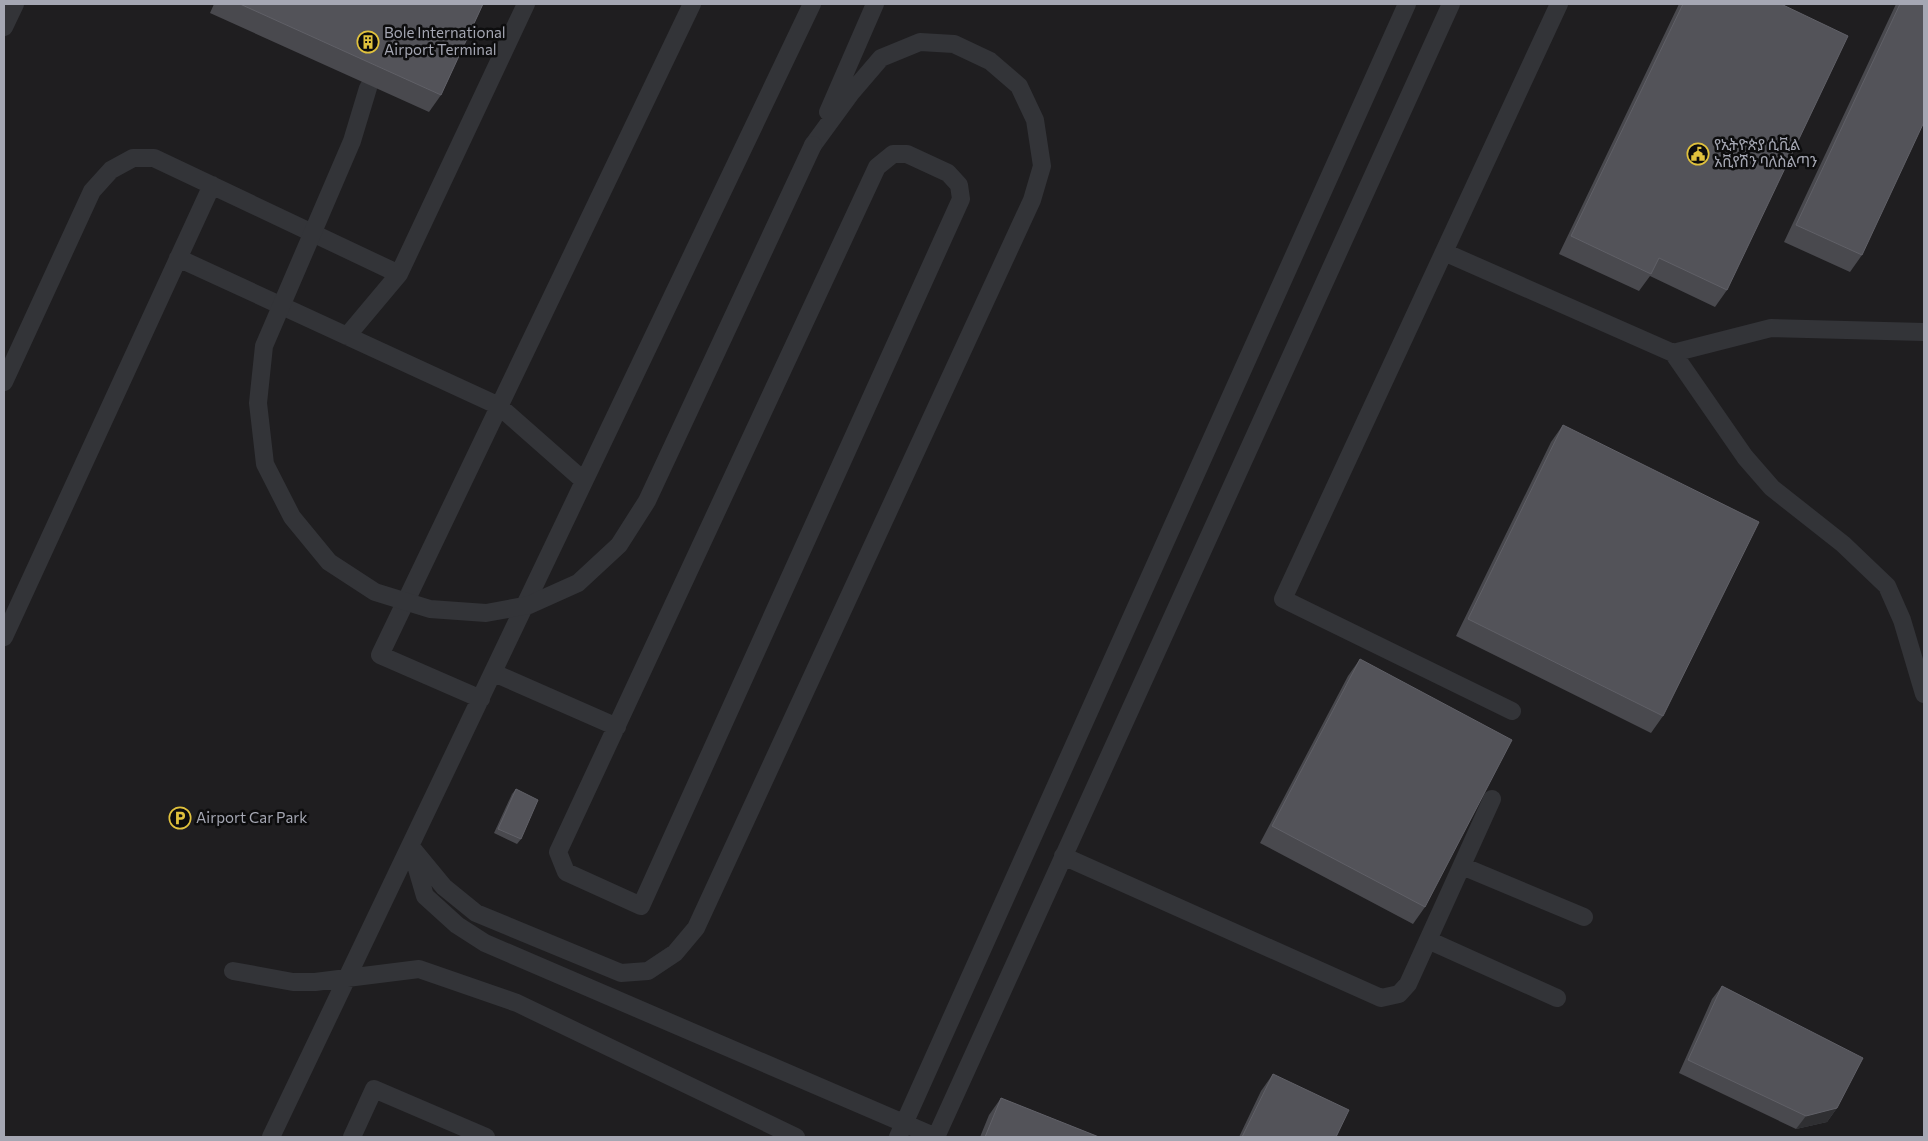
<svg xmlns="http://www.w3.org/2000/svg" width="1928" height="1141" viewBox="0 0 1928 1141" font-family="Commissioner,'Noto Sans Ethiopic',sans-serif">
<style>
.built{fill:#1f1e20}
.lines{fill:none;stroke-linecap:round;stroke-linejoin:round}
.lane{stroke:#333438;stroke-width:18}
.lane-bridge{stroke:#333438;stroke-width:18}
.wall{fill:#49494e}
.shaded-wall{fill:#2f2f32}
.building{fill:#535359;stroke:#606067}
.labels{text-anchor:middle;stroke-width:5;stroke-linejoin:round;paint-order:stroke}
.poi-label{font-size:15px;fill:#a5a7b3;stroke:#0d0d0e;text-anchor:start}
</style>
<rect width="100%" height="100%" fill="#121213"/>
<path class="built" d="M4,4h1920v1133h-1920z"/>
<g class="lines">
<path class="lane" d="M4,27l11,-23
M828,112l47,-108
M893,154h14l41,19 11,12 2,14 -320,707 -75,-34 -8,-20 319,-685z
M1444,252l229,101 98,-25 153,4
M178,258l321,148 85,75
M347,336l52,-62 127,-270
M1673,353l72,104 27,31 71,56 44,42 15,34 22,74
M4,382l88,-191 19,-21 22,-12h21l245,116
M4,637l208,-452
M494,673l123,54
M481,699l-101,-44 312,-651
M1512,711l-229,-112 276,-595
M411,847l33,40 32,26 145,60 27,-2 27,-18 21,-25 336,-728 10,-34 -7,-46 -16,-34 -29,-25 -36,-17 -34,-2 -39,16 -30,35 -38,52
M413,855l12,41 32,29 28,18 451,194
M1063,856l318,142 18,-4 9,-10 84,-185
M1462,866l122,51
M1428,940l129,58
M233,971l60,11h22l104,-13 98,34 279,134
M271,1137l541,-1133
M352,1137l22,-48 112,48
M898,1137l509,-1133
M936,1137l515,-1133"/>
<path class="lane-bridge" d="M368,88l-16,53 -88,205 -6,57 7,61 27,53 37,45 46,30 55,17 56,4 43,-8 49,-22 41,-38 28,-44 166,-356"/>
</g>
<path class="wall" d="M214,4h269l-42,91 -12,17 -219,-99z
M1679,4h102l-54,286 -12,17 -65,-31 -11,15 -80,-37z
M1896,4h28l-62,251 -12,17 -66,-30z
M1563,425l100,291 -12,17 -195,-97 95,-194z
M1360,659l65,248 -12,17 -153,-81 88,-167z
M516,789l5,50 -4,5 -23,-11 18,-39z
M1722,986l115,122 -10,14 -31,7 -117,-56 33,-74z
M1273,1074l63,63h-97l22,-46z
M1001,1098l98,39h-119l9,-22z"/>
<path class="shaded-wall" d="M1837,1108l-10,14 -31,7 10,-13z"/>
<path class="building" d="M240,4h243l-42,91z
M1683,4h98l67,32 -121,254 -68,-32 -8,16 -80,-38z
M1900,4h24v118l-62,133 -66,-30z
M1563,425l196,97 -96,194 -195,-97z
M1360,659l152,81 -87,167 -153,-81z
M516,789l22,11 -17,39 -23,-10z
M1722,986l141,72 -26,50 -31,8 -118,-56z
M1273,1074l76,36 -13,27h-94z
M1001,1098l98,39h-114z"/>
<defs>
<g id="building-ring" transform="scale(1.125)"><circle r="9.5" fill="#0d0d0e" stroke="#e1c23d" stroke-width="1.5"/><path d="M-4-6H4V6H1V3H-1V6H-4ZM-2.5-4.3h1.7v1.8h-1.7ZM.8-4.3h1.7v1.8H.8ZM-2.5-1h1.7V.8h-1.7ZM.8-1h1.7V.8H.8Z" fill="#e1c23d"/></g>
<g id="civic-ring" transform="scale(1.125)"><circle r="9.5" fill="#0d0d0e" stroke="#e1c23d" stroke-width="1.5"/><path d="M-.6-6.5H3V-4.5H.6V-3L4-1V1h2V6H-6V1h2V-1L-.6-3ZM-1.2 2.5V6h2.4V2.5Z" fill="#e1c23d"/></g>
<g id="parking-ring" transform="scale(1.125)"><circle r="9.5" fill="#0d0d0e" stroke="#e1c23d" stroke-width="1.5"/><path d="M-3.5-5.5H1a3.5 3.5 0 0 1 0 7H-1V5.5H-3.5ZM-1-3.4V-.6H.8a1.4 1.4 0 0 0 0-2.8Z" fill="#e1c23d"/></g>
</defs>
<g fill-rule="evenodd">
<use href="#building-ring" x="368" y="42"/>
<use href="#civic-ring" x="1698" y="154"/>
<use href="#parking-ring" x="180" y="818"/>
</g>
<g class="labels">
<g class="poi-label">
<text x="384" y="38">Bole International<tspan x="384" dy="17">Airport Terminal</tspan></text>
<text x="1714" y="150">የኢትዮጵያ ሲቪል<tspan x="1714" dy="17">አቪየሽን ባለስልጣን</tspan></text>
<text x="196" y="823">Airport Car Park</text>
</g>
</g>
<rect width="1928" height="1141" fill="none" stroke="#a5a7b3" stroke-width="10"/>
</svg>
